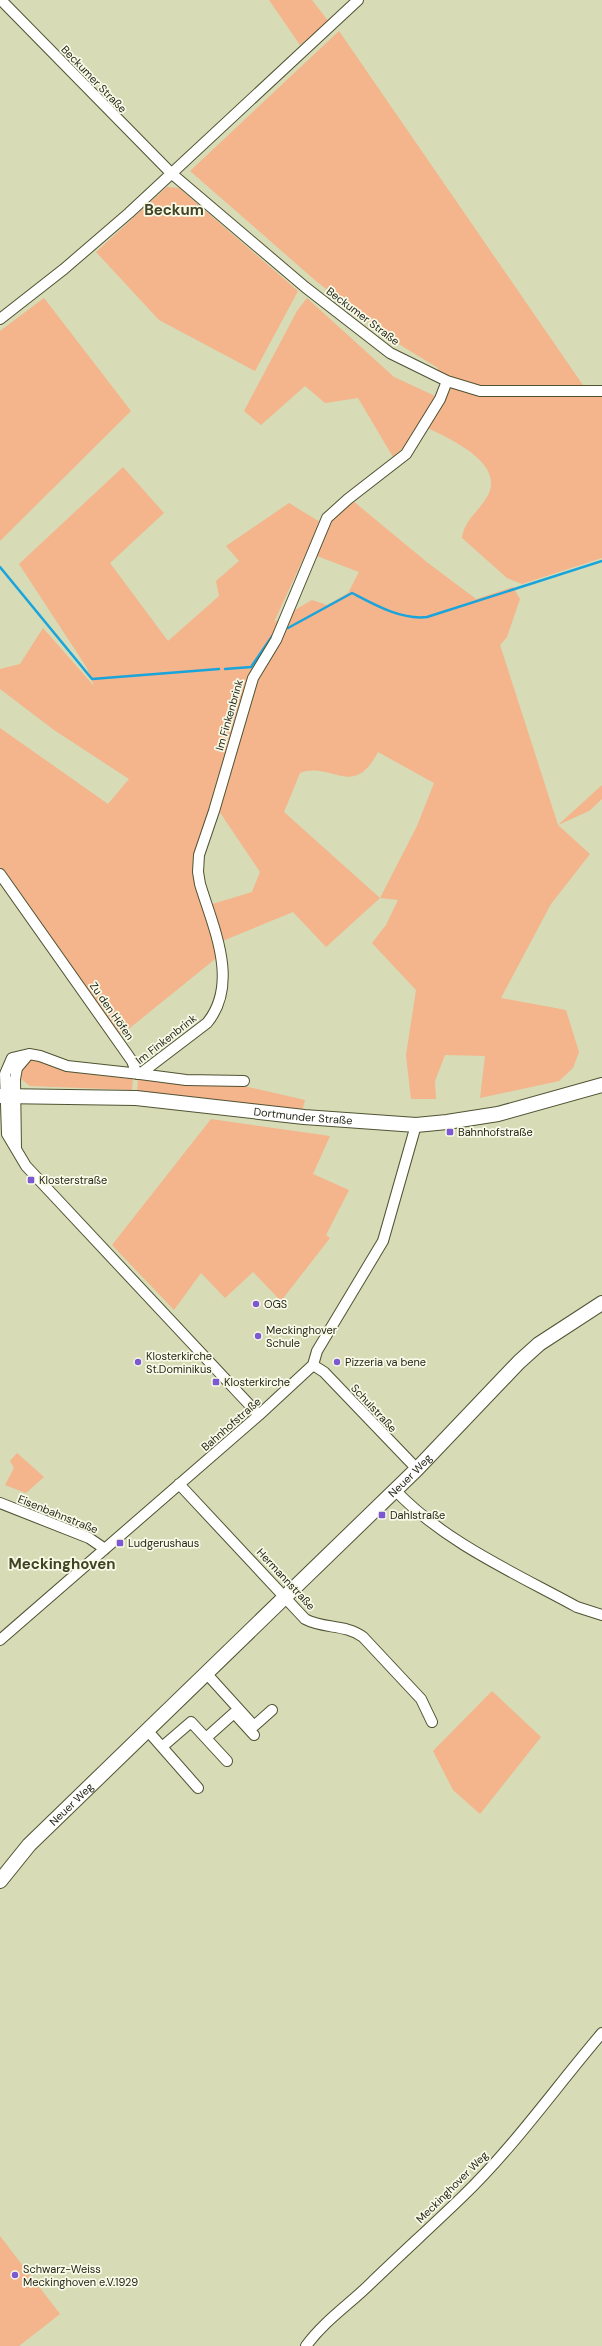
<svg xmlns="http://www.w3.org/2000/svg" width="602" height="2346" viewBox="0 0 602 2346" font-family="'DM Sans',sans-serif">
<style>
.green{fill:#f4b48c;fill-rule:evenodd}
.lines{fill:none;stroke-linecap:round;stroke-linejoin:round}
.stream{stroke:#19a4dc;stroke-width:2.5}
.street-casing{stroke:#505332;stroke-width:12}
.secondary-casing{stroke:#505332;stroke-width:16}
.street{stroke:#fff;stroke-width:10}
.secondary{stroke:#fff;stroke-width:14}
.poi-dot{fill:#7c59d3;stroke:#f8fae7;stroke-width:1.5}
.labels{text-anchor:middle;stroke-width:3.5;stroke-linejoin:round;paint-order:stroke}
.street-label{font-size:11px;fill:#27281a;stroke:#f8fae7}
.poi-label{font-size:11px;fill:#27281a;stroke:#f8fae7;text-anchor:start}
.district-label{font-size:15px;font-weight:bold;fill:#414423;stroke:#f8fae7}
</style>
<rect width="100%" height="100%" fill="#d7dbb6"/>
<path class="green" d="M269,0h43l17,22 -29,23z
M339,31l248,360 -106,-2 -43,-17v-4l-49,-30 -73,-57 -126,-110z
M167,187l12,1 119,103 -43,80 -96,-51 -63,-68z
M44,298l87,113 -131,130v-210z
M307,298l87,79 41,19 -25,45 -17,16 -35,-59 -33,5 -20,-17 -44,39 -17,-14 53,-100z
M450,383l31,10 121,-1v166l-80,26 -15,-6 -45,-40c2,-17 16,-26 25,-41 20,-34 -38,-58 -59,-69l22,-37 -3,-1z
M123,467l41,46 -54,50 58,78 51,-45 -3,-15 23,-20 -13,-15 63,-43 31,19 -46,100 38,-22 15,5 21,-12 11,-21 -42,-16 15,-37 21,-18 75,62 48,36 37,-12 7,12 -13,38 -7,8 58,180 44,-40v14l-13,12 -31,14 32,29 -39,50 -50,94 65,12 13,42 -6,16 -14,13 -79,17 5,-42 -40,-1 -10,26 1,18h-25l-5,-44 10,-65 -44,-47 14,-18 12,-25 -18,-2 -54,49 -33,-35 -73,30 -11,-37 43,-13 8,-20 -41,-61 -6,-2 -16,45 23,101 -100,81 -120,-169v-139l108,76 21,-25 -75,-49 -54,-41v-20l20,-5 23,-36 51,58 -7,-18 -68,-104zM378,752l56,31 -17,43 -37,72 -96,-86 16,-39c32,-12 53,27 78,-21z
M34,1059l43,14 56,6 -1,11 -102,-4 -9,-7 -1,-8 8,-10z
M138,1079l110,8 57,13 -3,11 -165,-20z
M211,1119l119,17 -17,38 36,16 -23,45 4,3 -49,63 -28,-29 -28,26 -24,-25 -27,37 -62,-65z
M17,1453l27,24 -18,16 -21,-8 9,-17 -4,-7z
M492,1691l49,46 -61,77 -27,-24 -20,-39z
M0,2236l60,78 -41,32h-19z"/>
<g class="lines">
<path class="stream" d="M0,567l92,112 127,-10
M288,628l64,-35c23,12 49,27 75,24l175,-56
M225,669l26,-2 22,-32"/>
<g class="street-casing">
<path id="street" d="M1,0l170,173 134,114 85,66 57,28 33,10h122
M0,319l64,-50 65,-56 229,-213
M0,874l132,187 5,13
M140,1074l46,6 58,1
M16,1149l-1,-70 2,-11 11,-13
M313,1365l11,7 93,97
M259,1415l-233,-249 -19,-32 -2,-60 7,-16 17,-4 11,2 27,10 73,8 67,-51c33,-40 6,-96 -7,-139l-2,-12 1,-17 15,-44 39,-133 23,-38 51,-122 21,-19 58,-45 34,-55 7,-18
M179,1484l126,135c18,10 41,5 58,18l58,62 11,23
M395,1490c49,52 120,83 182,117l25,8
M0,1503l89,35 16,11
M0,1640l259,-225 54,-50 4,-14 66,-110 33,-116
M206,1673l48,53 18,-16
M147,1730l51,58
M206,1738l28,-25 20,22
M162,1747l29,-25 36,39
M306,2346c18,-25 44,-42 65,-63 30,-29 61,-57 91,-86 52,-50 93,-109 140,-164"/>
</g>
<g class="secondary-casing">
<g id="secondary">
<path id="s1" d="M0,1096l136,2 168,19 112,8 31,-3 51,-8 104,-29"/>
<path id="s2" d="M0,1881l29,-36 388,-376 102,-107 20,-18 63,-41"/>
</g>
</g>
<use href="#street" class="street"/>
<use href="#secondary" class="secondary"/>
</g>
<g class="poi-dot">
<rect x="446" y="1128" width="8" height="8" rx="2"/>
<rect x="27" y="1176" width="8" height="8" rx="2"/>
<circle cx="256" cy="1304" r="4"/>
<circle cx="258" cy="1336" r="4"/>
<circle cx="138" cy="1362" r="4"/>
<circle cx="337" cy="1362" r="4"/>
<rect x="212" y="1378" width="8" height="8" rx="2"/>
<rect x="378" y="1511" width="8" height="8" rx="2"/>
<rect x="116" y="1539" width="8" height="8" rx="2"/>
<circle cx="15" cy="2275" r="4"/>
</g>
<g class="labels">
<g class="street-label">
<text transform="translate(94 79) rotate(46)" y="4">Beckumer Straße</text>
<text transform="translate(363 316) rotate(37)" y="4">Beckumer Straße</text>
<text transform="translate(229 715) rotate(-74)" y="4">Im Finkenbrink</text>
<text transform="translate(112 1011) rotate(55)" y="4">Zu den Höfen</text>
<text transform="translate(166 1039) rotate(-38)" y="4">Im Finkenbrink</text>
<text dy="4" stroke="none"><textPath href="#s1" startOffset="304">Dortmunder Straße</textPath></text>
<text transform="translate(374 1408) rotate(47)" y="4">Schulstraße</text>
<text transform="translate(231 1424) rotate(-41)" y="4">Bahnhofstraße</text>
<text dy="4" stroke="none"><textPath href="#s2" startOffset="577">Neuer Weg</textPath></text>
<text transform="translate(58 1514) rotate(22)" y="4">Eisenbahnstraße</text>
<text transform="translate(286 1579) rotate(47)" y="4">Hermannstraße</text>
<text dy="4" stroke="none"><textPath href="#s2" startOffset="105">Neuer Weg</textPath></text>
<text transform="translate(452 2187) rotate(-45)" y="4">Meckinghover Weg</text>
</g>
<g class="poi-label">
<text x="458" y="1136">Bahnhofstraße</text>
<text x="39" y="1184">Klosterstraße</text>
<text x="264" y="1308">OGS</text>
<text x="266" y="1334">Meckinghover<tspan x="266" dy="13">Schule</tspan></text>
<text x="146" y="1360">Klosterkirche<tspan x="146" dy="13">St.Dominikus</tspan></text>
<text x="345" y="1366">Pizzeria va bene</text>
<text x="224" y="1386">Klosterkirche</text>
<text x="390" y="1519">Dahlstraße</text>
<text x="128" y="1547">Ludgerushaus</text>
<text x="23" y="2273">Schwarz-Weiss<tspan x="23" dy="13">Meckinghoven e.V.1929</tspan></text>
</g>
<g class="district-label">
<text x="174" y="215">Beckum</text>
<text x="62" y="1569">Meckinghoven</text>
</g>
</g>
</svg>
